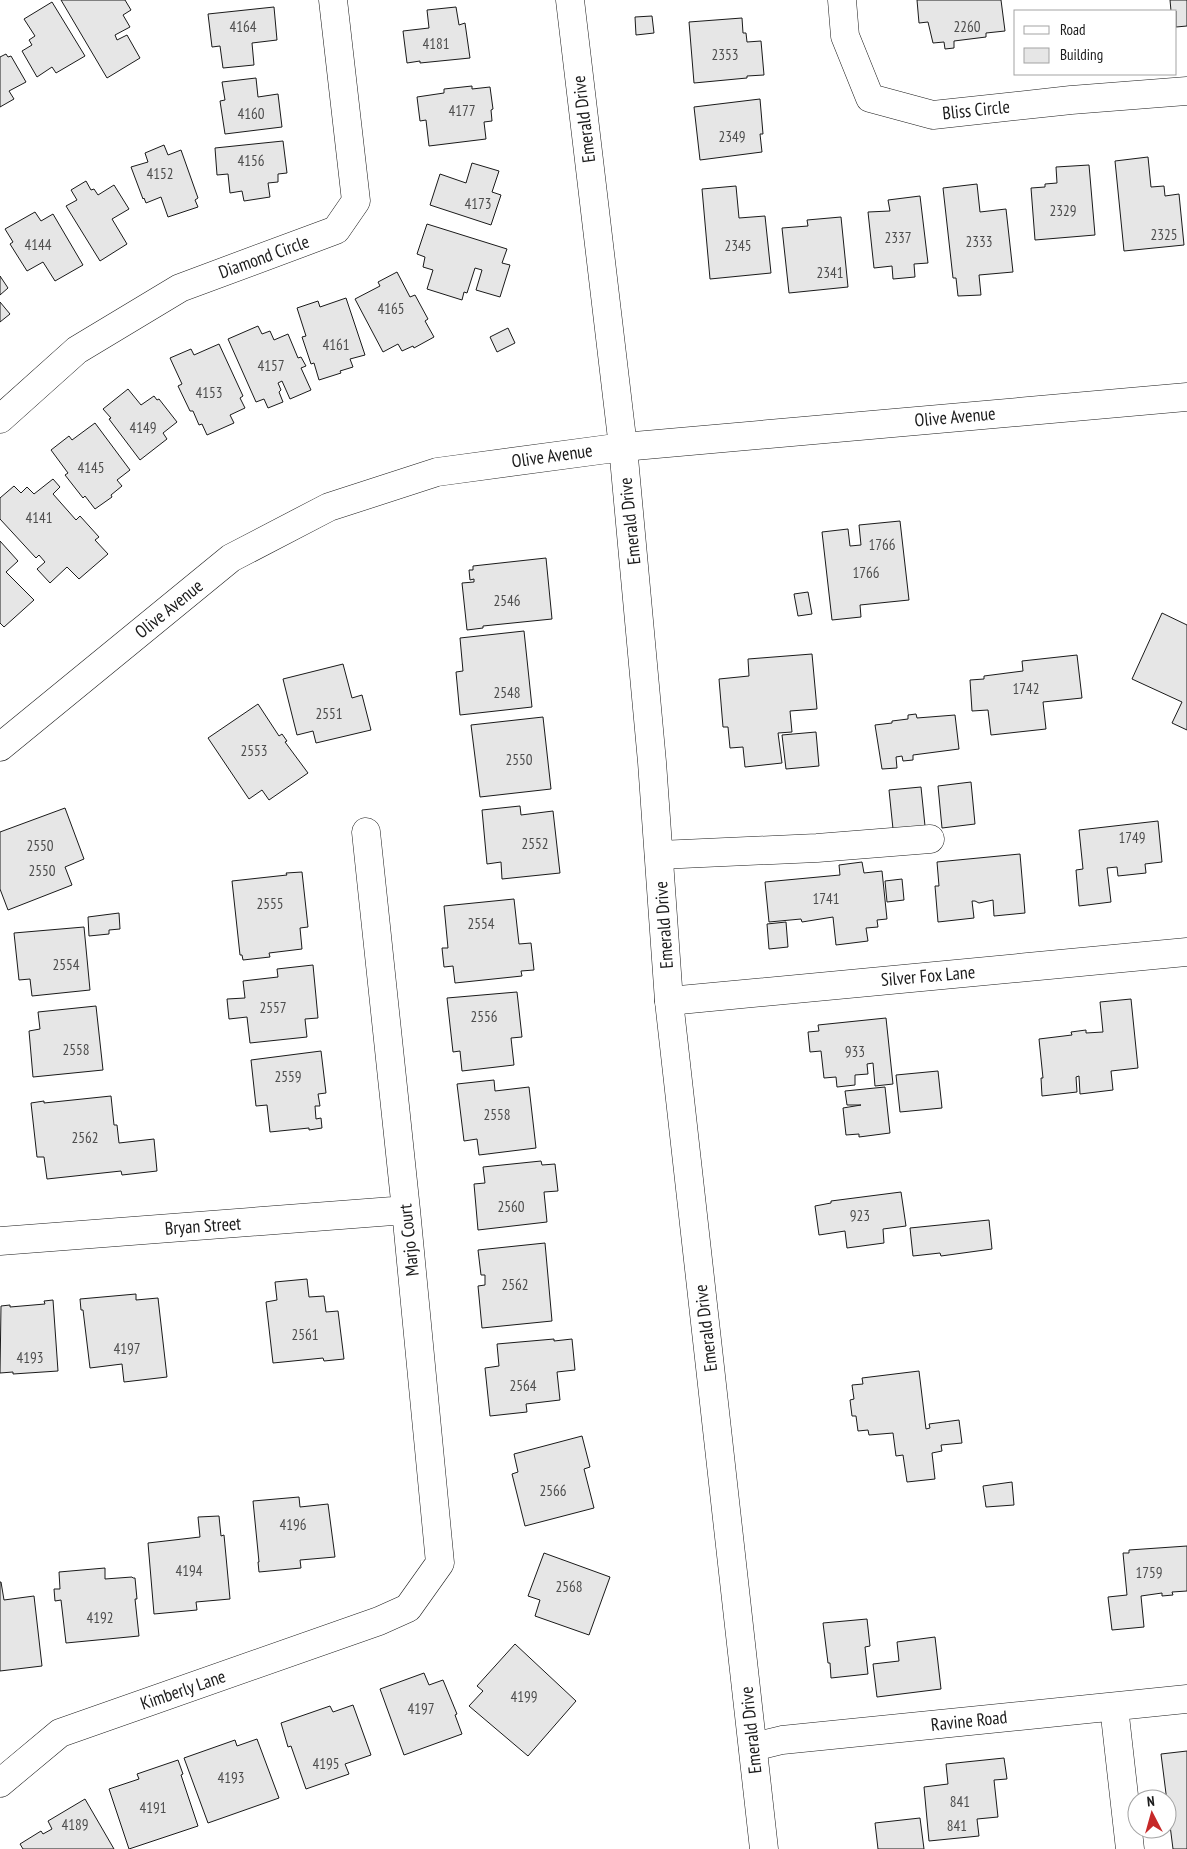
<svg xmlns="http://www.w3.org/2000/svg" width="1187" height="1849" viewBox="0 0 1187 1849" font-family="'PT Sans Narrow',sans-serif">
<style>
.building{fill:#e6e6e6;stroke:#1a1a1a}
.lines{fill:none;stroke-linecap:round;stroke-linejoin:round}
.minor-casing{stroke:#1a1a1a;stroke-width:29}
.major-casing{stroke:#1a1a1a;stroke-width:29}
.minor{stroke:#fff;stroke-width:28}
.major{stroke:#fff;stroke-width:28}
.labels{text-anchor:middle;stroke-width:4;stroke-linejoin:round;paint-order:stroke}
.number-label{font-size:15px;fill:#4d4d4d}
.street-label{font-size:18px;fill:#1a1a1a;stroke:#fff}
</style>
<rect width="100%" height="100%" fill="#fff"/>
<path class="building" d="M61,0h64l6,10 -8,5 7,12 -15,8 2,5 10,-5 13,23 -33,20z
M917,0h84l4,31 -19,2v4l-32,4v7l-9,1 -1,-7 -11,1 -5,-21 -9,1z
M1170,0h17v26l-11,1v-16h-5z
M52,2l33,54 -29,17 -4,-6 -15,10 -15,-26 10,-6 -3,-5 6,-4 -11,-17z
M274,7l3,33 -25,3 2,22 -31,3 -3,-22 -8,1 -4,-33z
M456,7l3,18 6,-2 5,35 -50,5v-2l-13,2 -4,-32 26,-3 -2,-18z
M652,16l2,17 -18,2 -1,-18z
M742,18l1,15h3l1,9 14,-1 3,34 -17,1v2l-53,5 -5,-61z
M6,54l2,3 3,-1 15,26 -17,9 5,8 -14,8v-50z
M256,78l2,19 20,-3 4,33 -57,7 -5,-33 5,-1 -3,-18z
M472,86v3l18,-2 3,22 -2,1 1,11 -8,1 2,17 -57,7 -3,-26 -6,1 -3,-24 27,-4v-4z
M760,99l3,35h-3l2,18 -62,8 -6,-53z
M283,141l4,32 -9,1v8l-10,1 2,14 -26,4 -2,-10 -12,2 -2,-19 -11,1 -2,-27z
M164,145l4,10 13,-5 17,48 -3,2 3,7 -30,10 -7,-20 -15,6 -2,-5 -1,1 -12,-32 17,-5 -3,-9z
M1148,157l3,30 13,-1 1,10 14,-2 5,51 -60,6 -9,-90z
M472,163l27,8 -7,21 9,3 -10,30 -61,-20 10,-31 26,9z
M1089,165l6,70 -60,5 -4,-52 14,-1v-3l12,-1 -1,-16z
M86,181l5,9 3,-1 4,6 16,-10 15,24 -17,10 15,25 -27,17 -34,-55 11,-6 -6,-10z
M977,184l3,28 26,-3 7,63 -34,3 2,20 -23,1 -2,-18h-3l-10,-90z
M736,186l3,32 26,-2 6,57 -61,6 -8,-90z
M920,196l8,67 -14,1 1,13 -22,2 -1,-13 -18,2 -6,-56 22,-1 -2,-11z
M35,212l6,9 12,-7 30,51 -28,16 -12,-19 -16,9 -17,-27 3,-2 -8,-13z
M841,217l7,70 -59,6 -7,-65 26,-2 -1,-6z
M427,224l80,25 -5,14 8,2 -10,32 -24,-7 6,-20 -7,-2 -8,25 -3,-1 -2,8 -35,-11 6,-19 -10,-3 2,-10 -8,-3z
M397,272l13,25 5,-2 13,24 -3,2 9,16 -20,11 -1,-2 -11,5 -4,-7 -15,8 -28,-53 25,-13 -2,-4z
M0,276l8,12 -8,7z
M346,298l19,57 -15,4 3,8 -13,4 1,2 -22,7 -5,-17 -3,1 -9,-27 4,-1 -9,-28 21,-7 2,6z
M0,302l10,12 -10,8z
M258,326l4,8 8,-3 4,9 14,-6 10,24 3,-1 5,9 -5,2 10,22 -21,9 -8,-18 -4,2 3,7 -2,2 4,10 -15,6 -4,-9 -8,3 -28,-63z
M508,328l7,15 -18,9 -7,-15z
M219,344l24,52 -3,2 5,10 -15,7 4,8 -27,12 -5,-11 -3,1 -6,-14h-3l-12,-25 4,-2 -12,-26 21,-9 3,6z
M128,389l13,16 13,-9 3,4 2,-1 18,23 -14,11 4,6 -27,21 -31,-41 2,-1 -8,-9z
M95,423l35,47 -13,10 5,6 -11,9 1,2 -17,12 -10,-13 -2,2 -18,-23 3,-2 -17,-23 18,-14 3,4z
M53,479l7,8 -7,7 23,26 4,-4 19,21 -4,3 13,14 -29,25 -12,-12 -17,16 -13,-14 8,-7 -6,-7 -3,3 -36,-39v-21l14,-12 7,7 6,-6 7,7z
M900,521l9,79 -49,5 1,12 -29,3 -10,-88 26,-3 2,17 11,-1 -2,-20z
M0,541l18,20 -12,11 28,28 -30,27 -4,-4z
M546,558l6,61 -69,7v2l-16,2 -5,-47 12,-1v-3l-4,1 -1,-10h4v-4z
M808,592l4,22 -14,2 -4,-22z
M1162,613l25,12v105l-15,-7 10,-21 -50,-23z
M524,631l8,76 -72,8 -4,-43 7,-1 -3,-33z
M812,654l5,55 -27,2 2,21 -14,1 4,30 -37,4 -2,-20 -13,1 -2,-21h-5l-4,-48 30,-3 -1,-17z
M1077,655l5,43 -39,4 3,27 -55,6 -3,-25 -16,1 -2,-31 14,-1v-3l39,-5 -1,-10z
M343,664l9,34 10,-3 9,35 -55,13 -3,-12 -16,4 -14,-56z
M258,704l21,32 3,-2 5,7 -2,1 23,31 -39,27 -7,-10 -13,9 -41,-61z
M916,714l1,4 38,-3 4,34 -46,6v5l-10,1 -1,-5 -6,1 1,11 -15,1 -7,-44 17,-2v-2l16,-2v-4z
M543,717l8,72 -71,8 -9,-72z
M816,732l3,34 -33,3 -4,-34z
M971,782l4,42 -33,4 -4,-42z
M921,787l4,39 -32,3 -4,-39z
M520,806l1,9 32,-4 7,62 -58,6 -1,-17 -14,2 -5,-54z
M65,808l19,51 -19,8 7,18 -64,25 -8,-21v-57z
M1158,821l4,41 -17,2 1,9 -28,3 -1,-9 -10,1 4,34 -32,4 -3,-36 7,-1 -4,-39z
M1020,854l5,59 -31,3 -1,-16 -14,3 -4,-2h-3l2,17 -36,4 -3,-36h4l-2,-24z
M862,862l2,11 18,-2 5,48 -10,1 1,7 -12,1 2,13 -32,4 -3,-28 -31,5 -1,-3 -32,3 -4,-40 75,-7 -1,-10z
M302,872l6,55 -8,1 2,21 -33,4 1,4 -27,3 -1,-5h-2l-8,-74 55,-6 -1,-2z
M902,879l2,21 -17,2 -2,-21z
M514,899l5,45 12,-1 3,27 -13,1 1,5 -67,7 -2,-17 -9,1 -2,-19h6l-4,-42z
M119,913l1,16 -11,1v4l-20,2 -1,-19z
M786,922l2,25 -19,2 -2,-25z
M84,927l6,63 -58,6 -2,-17 -11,1 -5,-47z
M313,965l5,53 -13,1 2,18 -57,6 -3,-26 -18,2 -2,-20 18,-1 -2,-17 35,-4 -1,-8z
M517,992l5,45 -11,1 3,27 -52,6 -2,-20 -7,1 -6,-54z
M1131,999l7,69 -27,3 2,19 -33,4 -1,-18 -3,1 1,15 -35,4 -1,-18h2l-4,-39 33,-4 -1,-3 15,-2v3l17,-1 -3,-30z
M96,1006l7,64 -70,7 -4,-46 11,-2 -2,-17z
M886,1018l7,66 -18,2 -2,-23 -6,1 1,10 -13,1v10l-18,2 -1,-10 -12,1 -3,-27 -11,1 -2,-20 11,-1 -1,-6z
M321,1051l5,42 -8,1 2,12h-5l1,13 5,-1 1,10 -13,2v-2l-39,4 -3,-27 -11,1 -5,-46z
M938,1071l4,37 -42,4 -4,-37z
M494,1080l1,11 34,-4 7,61 -57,7 -2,-16 -13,2 -7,-57z
M885,1087l5,46 -31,4v-3l-13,1 -3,-27 18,-3h-14l-2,-14z
M111,1096l3,29h3l2,18 35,-4 3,32 -35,4 -1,-4 -74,8 -3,-22h-7l-6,-54 13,-2v2z
M541,1161l1,4 13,-1 3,27 -14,1 3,30 -69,8 -4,-46 11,-1 -2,-16z
M901,1192l5,34 -23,3 1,14 -37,5 -2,-17 -26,4 -4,-29 16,-3v-2z
M989,1220l3,29 -51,7 -1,-3 -27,3 -3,-28z
M545,1243l7,78 -70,7 -4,-42 7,-1v-10h-4l-3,-25z
M307,1279l2,18 15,-1 2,16 12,-1 6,48 -20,2 -1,-3 -50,5 -7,-61 11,-2 -2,-18z
M136,1294v6l22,-2 9,79 -43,5 -2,-18 -32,4 -7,-58h-2l-1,-11z
M53,1300l5,71 -45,3v-2l-13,1 1,-67 9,-1v2l35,-3 -1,-3z
M554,1339v2l18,-2 3,31 -18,2 3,28 -34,4 1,8 -37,4 -5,-48 14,-2 -2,-22z
M919,1371l7,58 4,-1 -1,-4 30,-4 3,23 -21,2 1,6 -10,2 3,26 -28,3 -4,-27 -7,1 -3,-23 -24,2 -1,-5 -10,1 -2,-15h-4l-2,-16 4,-1 -2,-14 11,-1 -1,-6z
M582,1436l8,31 -6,2 10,39 -69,18 -13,-52 6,-2 -4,-18z
M1012,1482l2,23 -28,2 -3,-21z
M299,1497l1,10 28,-3 7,53 -35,3 1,8 -42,4 -1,-10h1l-6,-61z
M219,1516l2,20 3,-1 6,64 -34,3 1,8 -43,4 -6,-71 52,-6 -2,-20z
M1187,1546v45l-15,1 1,3 -11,1v-3l-21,3 3,31 -32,3 -4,-33 19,-2 -4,-42h6v-3z
M544,1553l66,24 -21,58 -54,-19 5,-16 -12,-4z
M105,1568v11l27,-2 1,1h2l2,21h-2l4,37 -73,7 -5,-43 -6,1 -1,-12h6l-1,-17z
M0,1582h1l3,18 30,-4 8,70 -42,5z
M867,1619l3,27 -5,1 3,27 -37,4 -1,-15h-2l-5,-40z
M935,1637l6,52 -64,8 -4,-33 26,-3 -2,-19z
M515,1644l61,57 -48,55 -59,-50 14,-15 -6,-5z
M424,1673l5,12 14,-5 14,34 -2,1 7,19 -58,21 -24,-66z
M353,1705l18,50 -26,9 4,10 -43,15 -15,-43 -3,1 -7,-24 49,-17 3,6z
M257,1739l22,59 -71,25 -24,-65 51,-18 2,6z
M1187,1751v98h-14l-12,-95z
M1004,1758l3,21 -13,1 4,37 -21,2 2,17 -50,5 -5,-54 24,-3 -2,-20z
M178,1760l5,14 -2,1 17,51 -69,23 -20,-60 30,-10 -2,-5z
M85,1799l29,50h-91l-3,-5 21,-13 2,3 9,-5 -4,-8z
M920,1818l4,31h-46l-3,-26z"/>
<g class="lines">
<g class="minor-casing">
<path id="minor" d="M842,0l3,36 25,62 63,17 138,-15 116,-9
M0,419l77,-69 103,-62 156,-58 20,-29 -23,-201
M659,855l158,-7 113,-9
M669,1001l518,-49
M0,1241l406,-31
M1114,1707l16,142
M753,1747l29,-7 405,-41
M0,1783l60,-50 319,-112 29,-13 32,-45 -34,-353 -40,-378"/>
</g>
<g class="major-casing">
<path id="major" d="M570,0l53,447 29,315 17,239 95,848
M0,747l231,-189 98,-51 108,-35 186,-25 564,-50"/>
</g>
<use href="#minor" class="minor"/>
<use href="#major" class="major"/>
</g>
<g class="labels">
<g class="number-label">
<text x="243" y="32">4164</text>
<text x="967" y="32">2260</text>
<text x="436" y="49">4181</text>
<text x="725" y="60">2353</text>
<text x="462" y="116">4177</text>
<text x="251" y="119">4160</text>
<text x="732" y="142">2349</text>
<text x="251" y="166">4156</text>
<text x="160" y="179">4152</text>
<text x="478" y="209">4173</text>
<text x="1063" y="216">2329</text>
<text x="1164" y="240">2325</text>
<text x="898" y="243">2337</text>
<text x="979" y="247">2333</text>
<text x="38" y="250">4144</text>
<text x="738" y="251">2345</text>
<text x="830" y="278">2341</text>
<text x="391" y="314">4165</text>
<text x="336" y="350">4161</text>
<text x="271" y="371">4157</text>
<text x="209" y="398">4153</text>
<text x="143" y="433">4149</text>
<text x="91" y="473">4145</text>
<text x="39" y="523">4141</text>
<text x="882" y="550">1766</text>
<text x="866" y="578">1766</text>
<text x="507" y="606">2546</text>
<text x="1026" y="694">1742</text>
<text x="507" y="698">2548</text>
<text x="329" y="719">2551</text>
<text x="254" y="756">2553</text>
<text x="519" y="765">2550</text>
<text x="1132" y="843">1749</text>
<text x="535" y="849">2552</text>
<text x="40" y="851">2550</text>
<text x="42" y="876">2550</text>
<text x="826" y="904">1741</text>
<text x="270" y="909">2555</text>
<text x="481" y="929">2554</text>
<text x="66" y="970">2554</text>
<text x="273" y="1013">2557</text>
<text x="484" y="1022">2556</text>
<text x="76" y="1055">2558</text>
<text x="855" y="1057">933</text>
<text x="288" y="1082">2559</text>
<text x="497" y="1120">2558</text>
<text x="85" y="1143">2562</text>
<text x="511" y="1212">2560</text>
<text x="860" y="1221">923</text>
<text x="515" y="1290">2562</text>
<text x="305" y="1340">2561</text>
<text x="127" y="1354">4197</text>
<text x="30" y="1363">4193</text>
<text x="523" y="1391">2564</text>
<text x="553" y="1496">2566</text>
<text x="293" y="1530">4196</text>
<text x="189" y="1576">4194</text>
<text x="1149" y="1578">1759</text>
<text x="569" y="1592">2568</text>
<text x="100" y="1623">4192</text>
<text x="524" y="1702">4199</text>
<text x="421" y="1714">4197</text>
<text x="326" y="1769">4195</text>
<text x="231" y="1783">4193</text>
<text x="960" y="1807">841</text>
<text x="153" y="1813">4191</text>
<text x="75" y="1830">4189</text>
<text x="957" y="1831">841</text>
</g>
<g class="street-label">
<text transform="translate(976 110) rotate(-6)" y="6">Bliss Circle</text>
<text transform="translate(584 119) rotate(-97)" y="6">Emerald Drive</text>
<text transform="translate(264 257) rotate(-20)" y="6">Diamond Circle</text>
<text transform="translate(955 417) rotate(-5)" y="6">Olive Avenue</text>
<text transform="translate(552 456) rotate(-8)" y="6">Olive Avenue</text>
<text transform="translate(630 521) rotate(-96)" y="6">Emerald Drive</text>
<text transform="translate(169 609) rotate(-39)" y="6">Olive Avenue</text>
<text transform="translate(664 925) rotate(-94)" y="6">Emerald Drive</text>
<text transform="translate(928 976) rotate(-5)" y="6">Silver Fox Lane</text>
<text transform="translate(203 1226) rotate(-4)" y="6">Bryan Street</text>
<text transform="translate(409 1240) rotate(-96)" y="6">Marjo Court</text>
<text transform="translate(706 1328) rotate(-97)" y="6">Emerald Drive</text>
<text transform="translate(183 1690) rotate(-19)" y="6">Kimberly Lane</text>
<text transform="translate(969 1721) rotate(-6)" y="6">Ravine Road</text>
<text transform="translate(751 1730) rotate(-96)" y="6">Emerald Drive</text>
</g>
</g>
<rect x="1014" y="10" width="162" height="65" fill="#ffffff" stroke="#a3a3a3"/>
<rect x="1024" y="26" width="25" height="8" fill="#ffffff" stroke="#a3a3a3"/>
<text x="1060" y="35" font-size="15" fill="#1a1a1a">Road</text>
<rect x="1024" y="48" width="25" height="15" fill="#e6e6e6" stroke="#a3a3a3"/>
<text x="1060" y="60" font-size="15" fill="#1a1a1a">Building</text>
<g transform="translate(1152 1814) rotate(354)"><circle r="24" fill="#ffffff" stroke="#a3a3a3"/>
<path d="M0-4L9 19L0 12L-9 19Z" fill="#c62828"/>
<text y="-8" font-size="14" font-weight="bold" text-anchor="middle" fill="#1a1a1a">N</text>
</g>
</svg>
